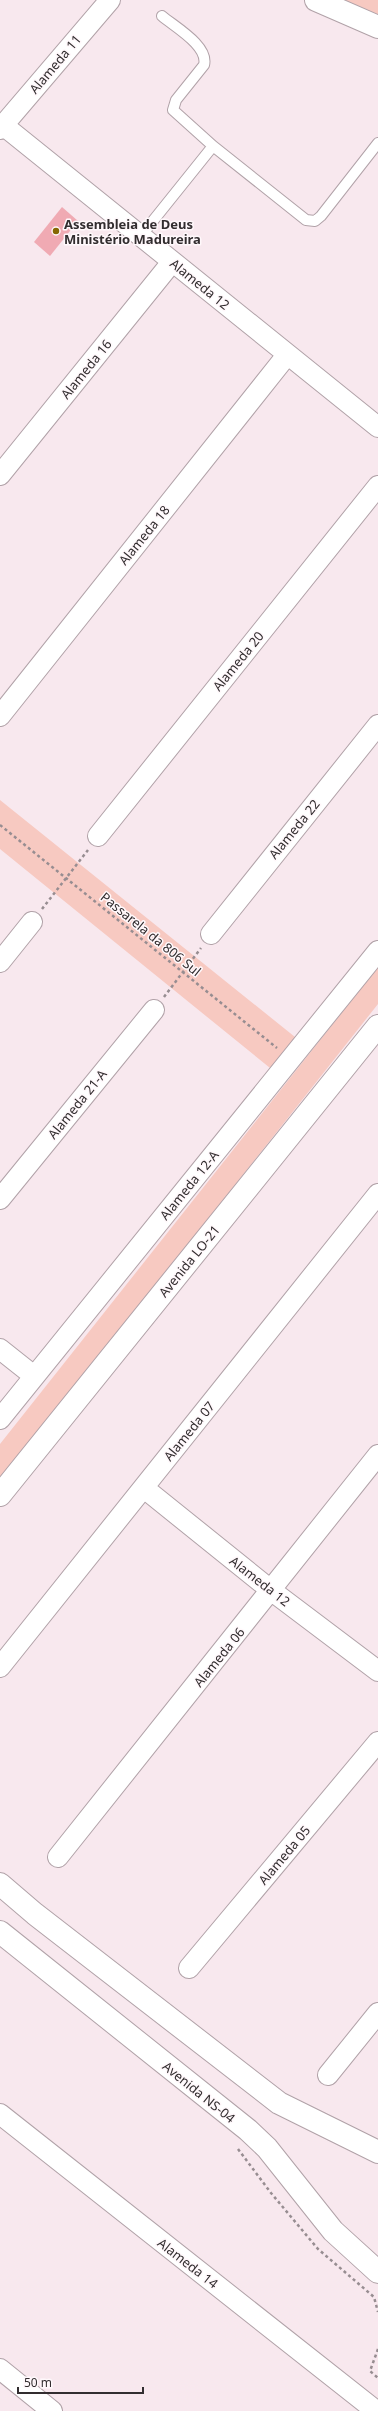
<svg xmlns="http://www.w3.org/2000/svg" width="378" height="2411" viewBox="0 0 378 2411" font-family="'Noto Sans',sans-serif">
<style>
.green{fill:#f7c9c1}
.building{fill:#f0aab3}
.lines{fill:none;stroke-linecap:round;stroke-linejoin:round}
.lane-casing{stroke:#b1a2a8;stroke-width:12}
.street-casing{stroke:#b1a2a8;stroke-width:22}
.secondary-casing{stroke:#b1a2a8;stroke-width:24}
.path{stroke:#978d91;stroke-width:2.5;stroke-dasharray:3 3;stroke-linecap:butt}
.lane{stroke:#fff;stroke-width:10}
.street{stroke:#fff;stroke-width:20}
.secondary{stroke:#fff;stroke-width:22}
.poi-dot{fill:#856701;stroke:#fff8fb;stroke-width:1.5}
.labels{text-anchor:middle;stroke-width:3;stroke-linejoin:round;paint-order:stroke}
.street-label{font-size:13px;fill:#322d2f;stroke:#fff8fb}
.poi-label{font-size:13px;font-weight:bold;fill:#322d2f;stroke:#fff8fb;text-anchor:start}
</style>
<rect width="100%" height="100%" fill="#f8e8ee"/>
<path class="green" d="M330,0h48v22z
M0,800l300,241 -25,31 -275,-223z
M378,967v37l-378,478v-38z"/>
<path class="building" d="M62,207l16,14 -28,35 -16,-14z"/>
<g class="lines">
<g class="lane-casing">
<path id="lane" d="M162,16c13,11 47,30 42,49l-28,35 -3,10 40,36 93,74 9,1 6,-5 57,-73
M140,237l73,-91"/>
</g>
<g class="street-casing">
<path id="street" d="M3,125l375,302
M0,129l110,-129
M0,475l172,-213
M0,716l287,-361
M98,836l280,-350
M211,934l167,-209
M0,962l32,-40
M0,1199l154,-189
M0,1349l34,27
M0,1419l378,-468
M144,1488l128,103 106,80
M0,1667l378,-473
M58,1857l320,-402
M189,1968l189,-226
M328,2075l50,-62
M0,2114l376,297
M0,2369l52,42"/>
</g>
<g class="secondary-casing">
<path id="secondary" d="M316,0l62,27
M0,1495l378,-469
M0,1884l35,30 244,189 99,49
M0,1932l248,198 19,18 66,83 45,41"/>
</g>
<path class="path" d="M0,825l277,223
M42,909l46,-59
M164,997l37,-49
M238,2149l33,44 47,56 56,48 4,15
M378,2349l-8,22 8,7"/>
<use href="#lane" class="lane"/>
<use href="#street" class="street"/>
<use href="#secondary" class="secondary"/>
</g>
<circle class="poi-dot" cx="56" cy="231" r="4"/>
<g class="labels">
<g class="street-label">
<text transform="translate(55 64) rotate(-50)" y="5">Alameda 11</text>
<text transform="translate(200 284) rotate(39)" y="5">Alameda 12</text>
<text transform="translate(86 369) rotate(-51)" y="5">Alameda 16</text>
<text transform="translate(144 535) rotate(-51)" y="5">Alameda 18</text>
<text transform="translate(238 661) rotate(-51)" y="5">Alameda 20</text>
<text transform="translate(294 829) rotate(-51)" y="5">Alameda 22</text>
<text transform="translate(151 934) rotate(39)" y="5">Passarela da 806 Sul</text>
<text transform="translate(77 1104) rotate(-51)" y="5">Alameda 21-A</text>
<text transform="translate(189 1185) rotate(-51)" y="5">Alameda 12-A</text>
<text transform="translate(189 1261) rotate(-51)" y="5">Avenida LO-21</text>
<text transform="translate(189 1431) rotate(-51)" y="5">Alameda 07</text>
<text transform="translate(260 1581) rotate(38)" y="5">Alameda 12</text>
<text transform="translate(219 1657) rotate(-51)" y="5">Alameda 06</text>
<text transform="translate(284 1855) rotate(-50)" y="5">Alameda 05</text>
<text transform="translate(199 2092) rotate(39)" y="5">Avenida NS-04</text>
<text transform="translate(188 2263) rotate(38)" y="5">Alameda 14</text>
</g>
<g class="poi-label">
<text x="64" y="229">Assembleia de Deus<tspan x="64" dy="15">Ministério Madureira</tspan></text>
</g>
</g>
<path d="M18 2387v6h125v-6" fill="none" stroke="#322d2f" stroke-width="2"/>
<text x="24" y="2387" font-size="12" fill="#322d2f" stroke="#fff8fb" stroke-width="3" paint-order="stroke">50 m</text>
</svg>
